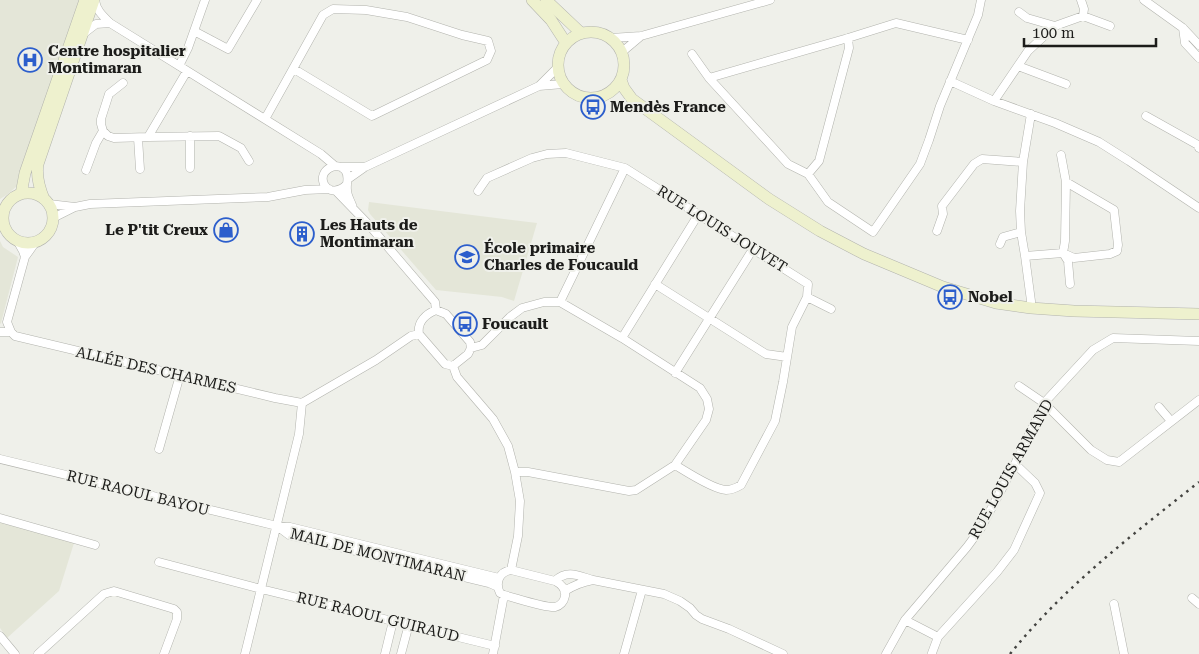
<svg xmlns="http://www.w3.org/2000/svg" width="1199" height="654" viewBox="0 0 1199 654" font-family="'Roboto Serif',serif">
<style>
.built{fill:#e4e6d8}
.lines{fill:none;stroke-linecap:round;stroke-linejoin:round}
.street-casing{stroke:#b2b3ad;stroke-width:9}
.secondary-casing{stroke:#b2b3ad;stroke-width:12}
.street{stroke:#fff;stroke-width:8}
.secondary{stroke:#eef1ce;stroke-width:11}
.rail{stroke:#444441;stroke-width:2.5;stroke-dasharray:2.5 5;stroke-linecap:butt}
.labels{text-anchor:middle;stroke-width:4;stroke-linejoin:round;paint-order:stroke}
.poi-label{font-size:15px;font-weight:bold;fill:#1c1c1a;stroke:#eff0ea;text-anchor:start}
.street-label{font-size:15px;fill:#1c1c1a;stroke:#eff0ea}
</style>
<rect width="100%" height="100%" fill="#eff0ea"/>
<path class="built" d="M0,0h80l-63,186 -9,8 -8,5z
M369,202l168,21 -23,78 -12,-4 -66,-7 -66,-76 -2,-4z
M0,241l3,6 15,10 -17,66 -1,1z
M0,521l74,22 -15,48 -52,47 -7,-10z"/>
<g class="lines">
<g class="street-casing">
<path id="street" d="M1144,0l39,28 16,17
M1019,12l8,6 28,8
M1083,16l27,10
M110,23l211,131 14,12
M1183,28l2,15 14,15
M194,31l34,18 29,-49
M83,34l13,-10 14,-1c-7,-7 -14,-13 -15,-23
M611,38l30,-2 129,-36
M622,52l19,-16
M692,54l17,24 79,86 20,10 11,-13 30,-113 -1,-10
M179,66l9,-18 17,-48
M1018,66l48,18
M709,78l139,-40 48,-15 72,17
M950,81l44,20 61,22 44,19 30,19 70,47
M123,83l-14,11 -8,25v5l2,7 5,5 6,2 34,-1 39,-66
M539,86l24,-2
M994,101l34,-50 27,-25 28,-10 1,-7 -3,-9
M1031,114l-8,48 -3,49 1,21 4,24 6,45v7
M1146,116l52,29 1,3
M265,119l58,-104 10,-6 33,1 41,7 55,18 26,6 3,10 -4,9 -115,56 -78,-47
M190,136v32
M148,137l71,-1 22,12 8,13
M138,138l2,31
M341,167h24
M86,170l10,-27 7,-12
M808,174l20,28 45,30 47,-68 9,-24 11,-34 38,-91 3,-15
M348,179l17,-12 174,-81 18,-18
M1066,182l-1,59 -2,12 5,8 2,23
M347,184c-6,7 -18,10 -23,0 -6,-13 12,-24 21,-14 5,6 1,13 2,20 0,5 3,10 5,15
M336,191l33,34 66,77 1,8
M478,191l9,-13 45,-20 15,-4 19,-1 59,15 183,116 -1,13 -15,30 -9,55 -8,39 -34,64c-5,3 -9,5 -15,5 -12,0 -41,-19 -51,-25
M49,204l26,3 15,-3 178,-7 37,-7 24,-1
M53,218l20,-10
M937,231l6,-17 -1,-8 32,-42 8,-5 41,3
M18,242l5,9 2,6
M1000,244l3,-7 18,-5
M1025,256l38,-3 11,5 36,-4 7,-3 1,-6 -4,-35 -48,-28 -5,-27
M655,284l111,70 21,3
M807,297l24,12
M560,302l65,-134
M436,310l10,4 24,28 1,6 -3,6 -15,12 -8,-2 -26,-30c-2,-12 7,-20 17,-24z
M0,332h11l4,4 260,62 27,5
M11,332l-4,-10 18,-65 10,-14
M622,338l76,-123
M471,348l11,-3 28,-28 12,-9 22,-6h16l62,36 78,50 7,11 2,10 -3,11 -31,45 -39,25 -7,1 -101,-19h-13
M453,366l4,11 36,42 15,27 7,26 5,29 -2,35 -7,34
M675,373l78,-124
M1019,386l25,17 47,47 16,10 12,2 80,-62
M1159,407l12,14
M159,449l21,-74
M0,459l277,67 13,1 209,51
M0,518l95,27
M277,526l12,9 200,48 9,4
M159,562l102,27 234,57
M511,570l44,11c6,3 11,7 10,15 -1,6 -5,10 -10,11 -10,1 -39,-9 -51,-12l-4,-2c-5,-10 -1,-21 11,-23z
M593,580l71,14 16,7 10,7 6,7 6,4 27,10 54,25
M555,581c12,-12 24,-5 38,-1 -11,2 -19,5 -28,11
M1192,598l7,6
M1114,604l10,50
M905,620l33,17
M0,636l15,18
M932,653l6,-16 59,-65 17,-22 26,-57 -5,-10 -20,-19
M38,654l66,-60 10,-3 60,18 3,3v7l-13,35
M245,654l54,-220 3,-31 74,-43 35,-24 8,-2
M385,654l8,-33
M401,654l8,-30
M493,654l11,-59
M624,654l18,-64
M886,654l19,-34 62,-73 14,-19 34,-64 29,-61 49,-53 20,-12 86,3"/>
</g>
<g class="secondary-casing">
<path id="secondary" d="M532,0l19,20 15,23
M546,0l35,33
M558 65a33 33 0 1 1 66 0a33 33 0 1 1-66 0Z
M621,80l3,8 8,11 137,100 51,32 44,23 79,33 53,16 35,5 43,3 125,3
M3 218a25 25 0 1 1 50 0a25 25 0 1 1-50 0Z
M21,194l4,-21 60,-173
M44,199c-5,-12 -8,-23 -6,-35l56,-164"/>
</g>
<use href="#street" class="street"/>
<use href="#secondary" class="secondary"/>
<path class="rail" d="M1010,654c54,-67 122,-119 189,-172"/>
</g>
<defs>
<g id="hospital-ring" transform="scale(1.25)"><circle r="9.5" fill="#eff0ea" stroke="#2c5ecc" stroke-width="1.5"/><path d="M-5-5h3v3.5h4V-5h3V5h-3V1.5h-4V5h-3Z" fill="#2c5ecc"/></g>
<g id="bus-ring" transform="scale(1.25)"><circle r="9.5" fill="#eff0ea" stroke="#2c5ecc" stroke-width="1.5"/><path d="M-5-6H5V4H4V6H2V4H-2V6H-4V4H-5ZM-3.5-4V0h7V-4ZM-3.5 1.2v1.5H-2V1.2ZM2 1.2v1.5H3.5V1.2Z" fill="#2c5ecc"/></g>
<g id="shop-ring" transform="scale(1.25)"><circle r="9.5" fill="#eff0ea" stroke="#2c5ecc" stroke-width="1.5"/><path d="M-5-2.5h2.3a2.7 3.5 0 0 1 5.4 0H5L5.5 6h-11ZM-1.5-2.5h3a1.5 2.3 0 0 0-3 0Z" fill="#2c5ecc"/></g>
<g id="building-ring" transform="scale(1.25)"><circle r="9.5" fill="#eff0ea" stroke="#2c5ecc" stroke-width="1.5"/><path d="M-4-6H4V6H1V3H-1V6H-4ZM-2.5-4.3h1.7v1.8h-1.7ZM.8-4.3h1.7v1.8H.8ZM-2.5-1h1.7V.8h-1.7ZM.8-1h1.7V.8H.8Z" fill="#2c5ecc"/></g>
<g id="school-ring" transform="scale(1.25)"><circle r="9.5" fill="#eff0ea" stroke="#2c5ecc" stroke-width="1.5"/><path d="M0-5L7-2L0 1L-7-2ZM-4 1L0 2.5L4 1V4Q0 6-4 4Z" fill="#2c5ecc"/></g>
</defs>
<g fill-rule="evenodd">
<use href="#hospital-ring" x="30" y="60"/>
<use href="#bus-ring" x="593" y="107"/>
<use href="#shop-ring" x="226" y="230"/>
<use href="#building-ring" x="302" y="234"/>
<use href="#school-ring" x="467" y="257"/>
<use href="#bus-ring" x="950" y="297"/>
<use href="#bus-ring" x="465" y="324"/>
</g>
<g class="labels">
<g class="poi-label">
<text x="48" y="56">Centre hospitalier<tspan x="48" dy="17">Montimaran</tspan></text>
<text x="610" y="112">Mendès France</text>
<text x="320" y="230">Les Hauts de<tspan x="320" dy="17">Montimaran</tspan></text>
<text x="208" y="235" text-anchor="end">Le P'tit Creux</text>
<text x="484" y="253">École primaire<tspan x="484" dy="17">Charles de Foucauld</tspan></text>
<text x="968" y="302">Nobel</text>
<text x="482" y="329">Foucault</text>
</g>
<g class="street-label">
<text transform="translate(722 229) rotate(32)" y="5">RUE LOUIS JOUVET</text>
<text transform="translate(156 370) rotate(13)" y="5">ALLÉE DES CHARMES</text>
<text transform="translate(1011 469) rotate(-61)" y="5">RUE LOUIS ARMAND</text>
<text transform="translate(138 493) rotate(14)" y="5">RUE RAOUL BAYOU</text>
<text transform="translate(378 555) rotate(14)" y="5">MAIL DE MONTIMARAN</text>
<text transform="translate(378 617) rotate(14)" y="5">RUE RAOUL GUIRAUD</text>
</g>
</g>
<path d="M1024 38v8h132v-8" fill="none" stroke="#1c1c1a" stroke-width="2.5"/>
<text x="1032" y="38" font-size="15" fill="#1c1c1a" stroke="#eff0ea" stroke-width="4" paint-order="stroke">100 m</text>
</svg>
